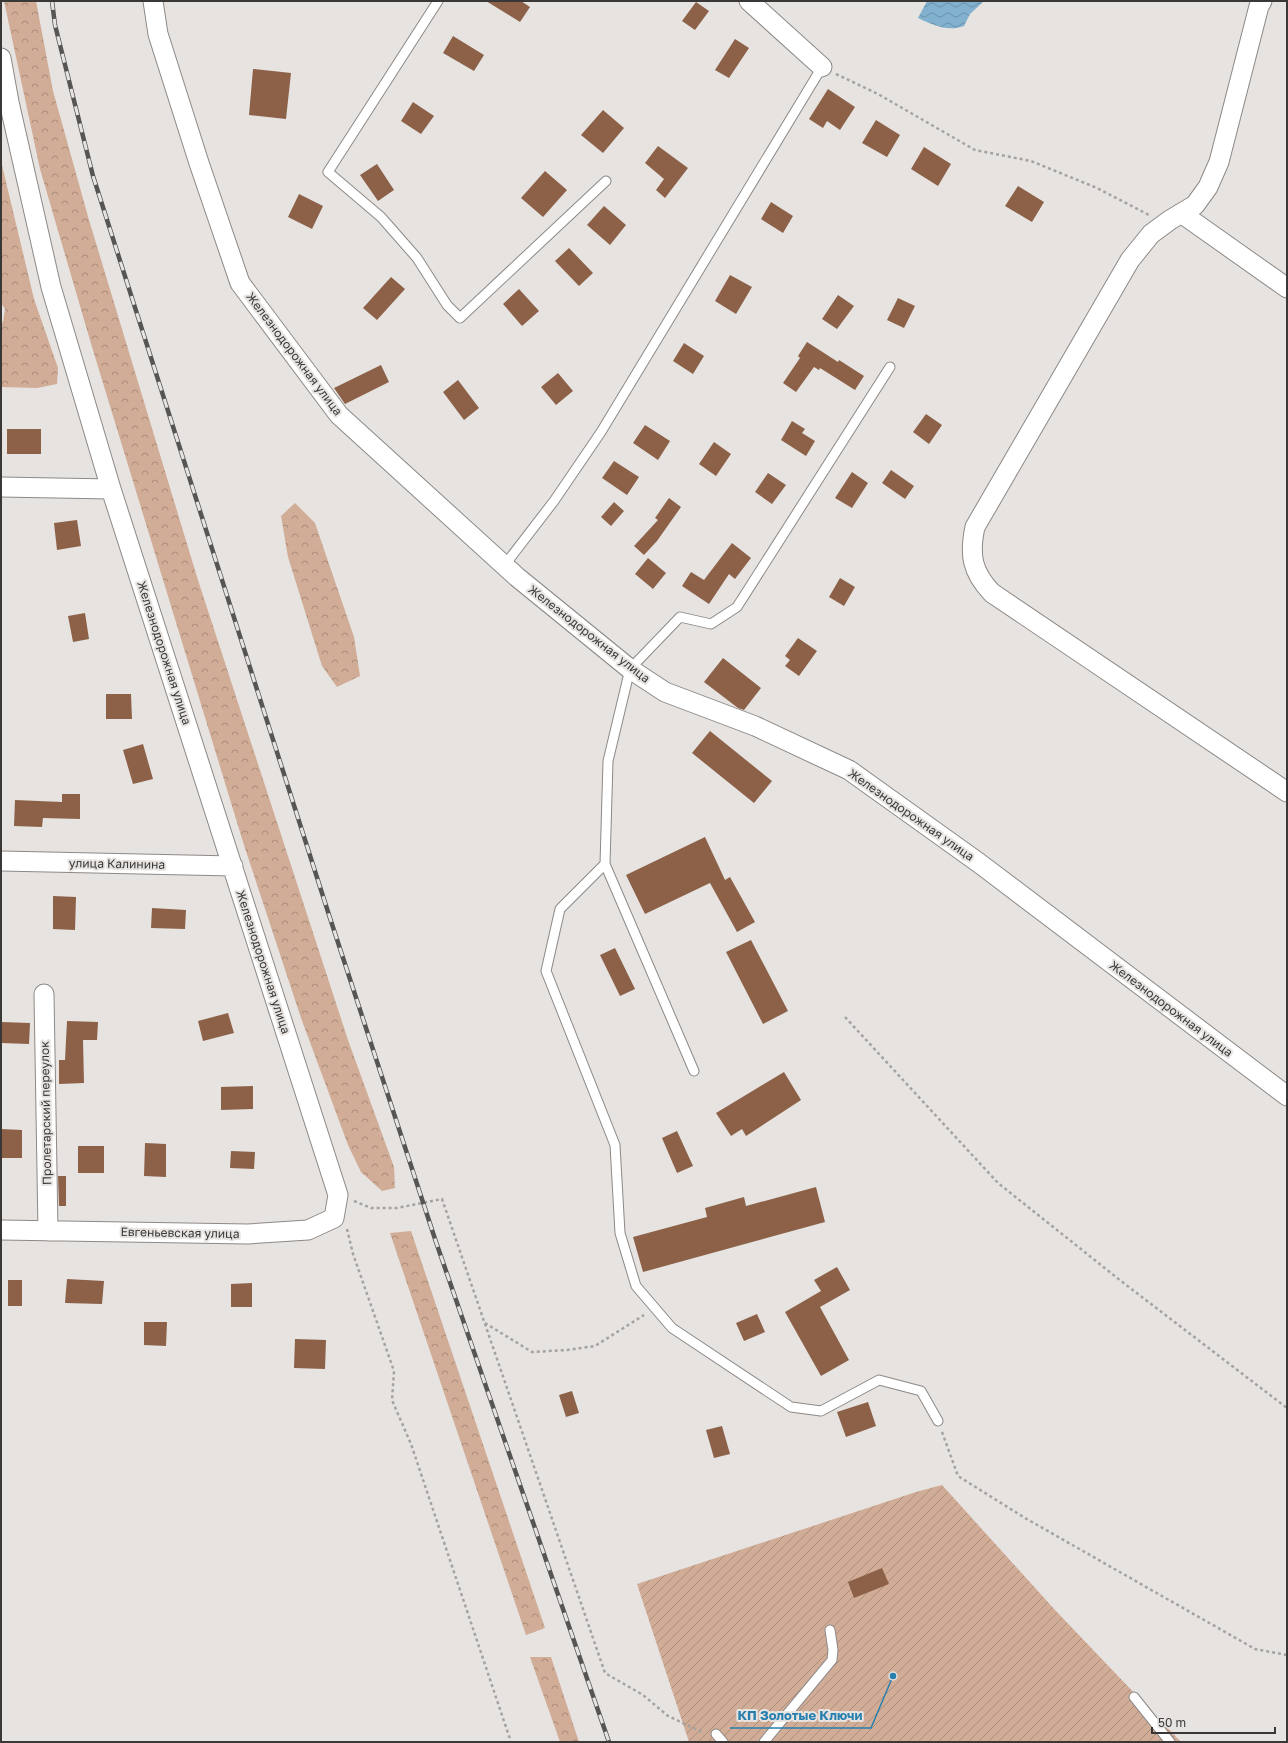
<svg xmlns="http://www.w3.org/2000/svg" width="1288" height="1743" viewBox="0 0 1288 1743" font-family="'Golos Text',sans-serif">
<style>
.forest{fill:url(#forest-crowns)}
.garden{fill:url(#garden-furrows)}
.water{fill:url(#water-waves)}
.building{fill:#8c6148}
.lines{fill:none;stroke-linecap:round;stroke-linejoin:round}
.lane-casing{stroke:#8c8987;stroke-width:11}
.street-casing{stroke:#8c8987;stroke-width:21}
.path{stroke:#a5a3a1;stroke-width:2.5;stroke-dasharray:3 3;stroke-linecap:butt}
.lane{stroke:#fff;stroke-width:9}
.street{stroke:#fff;stroke-width:19}
.rail-casing{stroke:#565554;stroke-width:4.5}
.rail{stroke:#e6e3e1;stroke-width:3;stroke-dasharray:9;stroke-linecap:butt}
.labels{text-anchor:middle;stroke-width:4;stroke-linejoin:round;paint-order:stroke}
.street-label{font-size:12px;fill:#393837;stroke:#e6e3e1}
.leader{fill:none;stroke:#277fae;stroke-width:1.5}
.callout-dot{fill:#277fae;stroke:#e6e3e1;stroke-width:1.5}
.callout-label{font-size:13px;text-anchor:middle;font-weight:bold;fill:#277fae;stroke:#e6e3e1;stroke-width:4;stroke-linejoin:round;paint-order:stroke}
</style>
<defs>
<pattern id="forest-crowns" width="20" height="18" patternUnits="userSpaceOnUse"><rect width="20" height="18" fill="#d1ac96"/><path d="M2 6a3 3 0 1 1 6 0M12 15a3 3 0 1 1 6 0" fill="none" stroke="#ab8d7b"/></pattern>
<pattern id="garden-furrows" width="10" height="10" patternUnits="userSpaceOnUse"><rect width="10" height="10" fill="#d1ac96"/><path d="M-1 1l2-2M0 10L10 0M9 11l2-2" fill="none" stroke="#ab8d7b"/></pattern>
<pattern id="water-waves" width="16" height="10" patternUnits="userSpaceOnUse"><rect width="16" height="10" fill="#82b1d0"/><path d="M0 5q4-4 8 0t8 0" fill="none" stroke="#6b91aa"/></pattern>
</defs>
<rect width="100%" height="100%" fill="#e6e3e1"/>
<path class="forest" d="M4,1h32l17,90 36,129 108,357 151,463 46,127 1,21 -13,3 -21,-19 -13,-27 -47,-127 -58,-176 -151,-495 -52,-178z
M1,161l33,138 24,69 -1,16 -20,4 -36,-1v-64l2,-1 2,-13 -4,-6z
M295,503l20,20 39,114 6,39 -23,11 -15,-21 -34,-109 -7,-41z
M411,1231l134,397 -19,7 -136,-402z
M530,1657h21l28,85h-19z"/>
<path class="garden" d="M942,1485l113,125 126,132h-492l-52,-158 279,-92z"/>
<path class="water" d="M927,1h57l-14,13 -6,12c-17,6 -31,-1 -46,-8z"/>
<path class="building" d="M486,1h35l9,6 -10,15z
M696,2l13,9 -14,19 -13,-9z
M453,36l31,19 -10,16 -31,-18z
M735,39l14,9 -20,30 -14,-8z
M253,69l38,4 -5,46 -37,-4z
M828,89l27,18 -15,23 -13,-9 -4,7 -14,-9z
M413,102l21,14 -13,18 -20,-13z
M603,110l21,18 -21,25 -22,-18z
M876,120l24,15 -13,22 -25,-14z
M658,146l30,22 -23,30 -9,-8 8,-11 -19,-16z
M924,147l27,17 -13,22 -27,-17z
M377,164l17,26 -16,11 -18,-26z
M545,171l22,19 -24,27 -22,-19z
M1018,186l26,16 -12,20 -27,-16z
M299,194l24,12 -11,23 -24,-12z
M771,202l22,14 -10,17 -22,-14z
M604,206l22,19 -16,20 -23,-20z
M569,248l24,25 -14,13 -24,-25z
M730,275l22,12 -16,27 -21,-13z
M391,277l14,12 -28,31 -14,-12z
M519,289l20,22 -17,15 -19,-22z
M838,295l16,11 -17,23 -15,-10z
M898,298l17,8 -11,22 -17,-8z
M807,342l31,20 1,-2 25,16 -9,14 -35,-22 -1,2 -5,-3 -18,25 -13,-9 17,-25 -2,-2z
M684,343l20,13 -11,18 -20,-13z
M381,365l8,17 -44,22 -11,-16z
M558,373l15,18 -17,14 -15,-18z
M458,380l21,28 -15,12 -21,-28z
M926,414l16,11 -13,19 -16,-12z
M792,421l13,8 -3,4 13,8 -9,15 -25,-16z
M645,425l25,16 -12,19 -25,-17z
M7,429h34v25h-34z
M714,442l17,12 -15,22 -17,-12z
M614,461l25,16 -12,18 -25,-17z
M891,470l23,16 -9,13 -23,-16z
M852,472l16,11 -16,25 -17,-10z
M768,473l18,12 -14,19 -17,-12z
M669,498l12,9 -24,34 -13,14 -10,-9 24,-26 -3,-2z
M614,502l10,9 -13,15 -10,-9z
M77,520l4,26 -24,4 -3,-27z
M732,543l19,15 -16,21 -6,-5 -20,30 -27,-18 9,-14 13,8z
M648,558l18,15 -13,16 -18,-15z
M840,578l15,9 -11,19 -15,-9z
M85,613l4,26 -16,3 -5,-26z
M798,638l19,13 -18,25 -14,-10 5,-6 -5,-4z
M723,658l38,30 -17,22 -6,-2 -34,-26z
M106,694h25l1,25h-26z
M710,731l62,50 -18,22 -62,-50z
M143,744l10,35 -20,5 -10,-34z
M62,794h18v25l-37,-1 -1,9 -28,-1 1,-26 47,2z
M705,837l20,43 5,-3 25,45 -18,10 -27,-49 -65,31 -19,-39z
M53,896l23,1 -1,33 -22,-1z
M152,908l34,2 -1,19 -34,-1z
M751,940l37,71 -25,13 -37,-72z
M615,948l20,41 -15,7 -20,-41z
M228,1013l6,20 -31,8 -5,-20z
M67,1021l31,1 -1,18h-14l1,43 -25,1v-24h6z
M1,1022l29,1 -1,21 -28,-1z
M784,1072l17,28 -55,36 -4,-7 -11,7 -15,-23z
M253,1086v23l-32,1v-23z
M1,1129l21,1v28h-21z
M677,1131l16,35 -16,7 -15,-35z
M145,1143l21,1v33l-22,-1z
M78,1146h26v27h-26z
M231,1151l24,1 -1,17 -24,-1z
M58,1176h8v30h-7z
M816,1187l9,35 -182,50 -10,-35 74,-20 -2,-9 39,-11 2,9z
M837,1267l13,23 -30,17 29,53 -28,16 -36,-64 36,-21 -7,-11z
M67,1279l37,2 -2,23 -37,-1z
M8,1280h14v26h-14z
M252,1283v24h-21v-23z
M757,1314l8,18 -21,9 -8,-18z
M144,1322h23l-1,24 -22,-1z
M295,1339l31,1 -1,29 -31,-1z
M572,1391l7,22 -13,4 -7,-22z
M868,1402l8,24 -30,11 -9,-25z
M722,1426l8,28 -16,4 -8,-28z
M882,1568l7,16 -35,14 -6,-16z"/>
<g class="lines">
<g class="lane-casing">
<path id="lane" d="M438,1l-110,171 53,45 36,41 30,47 13,13 146,-137
M504,566l50,-65 47,-69 221,-365
M605,864l-45,45 -14,62 69,174 5,88 16,53 36,42 119,79 30,4 58,-31 42,11 17,30
M694,1071l-89,-207 3,-103 22,-92 50,-52 31,7 26,-17 153,-240
M1134,1697l36,45
M716,1734l7,8
M764,1742l68,-82 1,-10 -3,-20"/>
</g>
<g class="street-casing">
<path id="street" d="M153,1l5,33 41,129 41,120 99,132 178,162 113,92 35,23 90,34 94,44 130,93 308,233
M749,1l73,66
M1262,1l-3,5 -40,156 -11,25 -13,18 -25,15 -19,14 -21,26 -155,267c-6,28 -3,45 17,66l295,199
M1,58l8,44 42,185 60,202 227,706 -4,23 -26,12 -60,4 -247,-4
M1181,213l106,75
M1,487l110,2
M1,861l232,5
M44,994l4,237"/>
</g>
<path class="path" d="M836,74l42,20 97,56 56,11 66,27 52,27
M845,1017l153,166 123,98 166,127
M354,1201l17,7h26l45,-9 163,474 38,22 25,21 36,17
M347,1229l6,25 41,117 -2,29 19,44 100,298
M485,1323l47,29 35,-2 28,-4 49,-31
M942,1432l16,44 67,42 230,131 32,6"/>
<use href="#lane" class="lane"/>
<use href="#street" class="street"/>
<g class="rail-casing">
<path id="rail" d="M52,1l3,24 38,151 236,739 107,327 173,500"/>
</g>
<use href="#rail" class="rail"/>
</g>
<g class="labels">
<g class="street-label">
<text transform="translate(294 354) rotate(53)" y="4">Железнодорожная улица</text>
<text transform="translate(589 634) rotate(38)" y="4">Железнодорожная улица</text>
<text transform="translate(164 653) rotate(72)" y="4">Железнодорожная улица</text>
<text transform="translate(911 815) rotate(35)" y="4">Железнодорожная улица</text>
<text transform="translate(117 864) rotate(1)" y="4">улица Калинина</text>
<text transform="translate(263 962) rotate(72)" y="4">Железнодорожная улица</text>
<text transform="translate(1171 1009) rotate(37)" y="4">Железнодорожная улица</text>
<text transform="translate(46 1113) rotate(-91)" y="4">Пролетарский переулок</text>
<text transform="translate(180 1233) rotate(1)" y="4">Евгеньевская улица</text>
</g>
</g>
<path class="leader" d="M893 1676L871 1728H730"/>
<circle class="callout-dot" cx="893" cy="1676" r="4"/>
<g class="callout-label">
<text x="800" y="1720">КП Золотые Ключи</text>
</g>
<rect width="1288" height="1743" fill="none" stroke="#393837" stroke-width="4"/>
<path d="M1152 1727v6h123v-6" fill="none" stroke="#393837" stroke-width="2"/>
<text x="1158" y="1727" font-size="12" fill="#393837" stroke="#e6e3e1" stroke-width="3" paint-order="stroke">50 m</text>
</svg>
